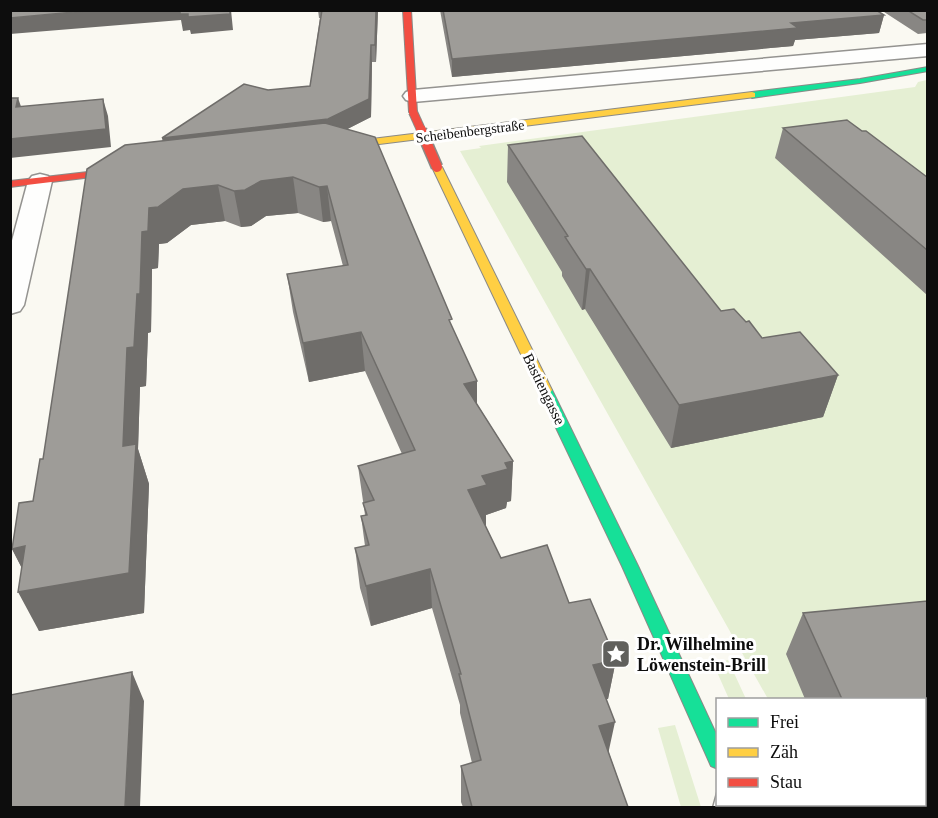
<svg xmlns="http://www.w3.org/2000/svg" width="938" height="818" viewBox="0 0 938 818" font-family="Georgia,serif">
<style>
.green{fill:#e5efd3}
.lines{fill:none;stroke-linecap:round;stroke-linejoin:round}
.street-casing{stroke:#949390;stroke-width:3}
.fast-casing{stroke:#8a8a87;stroke-width:2}
.slow-casing{stroke:#8a8a87;stroke-width:2}
.jam-casing{stroke:#8a8a87;stroke-width:2}
.street{fill:#fefefd;fill-rule:evenodd}
.fast{fill:#16e098;fill-rule:evenodd}
.slow{fill:#ffcf43;fill-rule:evenodd}
.jam{fill:#f24e42;fill-rule:evenodd}
.jam-bridge-far1-casing{stroke:#8a8a87;stroke-width:10;stroke-linecap:butt}
.jam-bridge-casing{stroke:#8a8a87;stroke-width:13;stroke-linecap:butt}
.jam-bridge-far1{stroke:#f24e42;stroke-width:8}
.jam-bridge{stroke:#f24e42;stroke-width:10}
.wall{fill:#888683}
.shaded-wall{fill:#6f6d6a}
.building{fill:#9e9c98;stroke:#6f6d6a;stroke-width:1.5}
.labels{text-anchor:middle;stroke-width:6;stroke-linejoin:round;paint-order:stroke}
.far-street-label{font-size:14px;fill:#0d0d0d;stroke:#fff}
.street-label{font-size:15px;fill:#0d0d0d;stroke:#fff}
.near-poi-label{font-size:18px;font-weight:bold;fill:#0d0d0d;stroke:#fff;text-anchor:start}
</style>
<rect width="100%" height="100%" fill="#faf9f2"/>
<path class="green" d="M927,80v727h-113l-1,-2 111,-1v-104l-156,-1 -308,-548 21,-3 -2,-2 436,-59 3,-5z
M728,660l18,39h-17l-16,-36z
M675,725l26,82h-20l-23,-79z"/>
<g class="lines">
<g class="street-casing">
<path id="street" d="M928,44v12l-515,46 -7,-2 -3,-4 3,-4 7,-2z
M40,174l8,2 4,5 -28,124 -4,6 -10,3v-66l18,-67 4,-5z
M718,790v14h42l1,4h-48z"/>
</g>
<g class="fast-casing">
<path id="fast" d="M928,67v4l-68,12 -108,15 -4,-3 4,-3 108,-13z
M545,386l7,4 86,176 80,172v31l-7,-3 -89,-200 -84,-176z"/>
</g>
<g class="slow-casing">
<path id="slow" d="M752,92l3,1v4l-424,53 -5,-3 5,-3z
M437,164l5,3 110,223 -2,3h-10l-2,-3 -106,-223z"/>
</g>
<g class="jam-casing">
<path id="jam" d="M403,10h8l6,102 -4,3 -4,-3z
M131,167l3,1v4l-124,15v-6z"/>
</g>
<use href="#street" class="street"/>
<use href="#fast" class="fast"/>
<use href="#slow" class="slow"/>
<use href="#jam" class="jam"/>
<g class="jam-bridge-far1-casing">
<path id="jam-bridge-far1" d="M413,112l9,20"/>
</g>
<g class="jam-bridge-casing">
<path id="jam-bridge" d="M421,130l16,37"/>
</g>
<use href="#jam-bridge-far1" class="jam-bridge-far1"/>
<use href="#jam-bridge" class="jam-bridge"/>
</g>
<path class="wall" d="M318,10h60l-2,52h-4l-1,55 -24,12 105,198 25,54v23l36,57 -2,40 -4,1 -1,6 -20,7v10h-1l16,33 68,45 47,57 -8,39h-2l3,54 19,54h-165l-2,-5v-36l11,-3 -12,-50v-8l-28,-97 -61,18 -11,-38 -5,-40 10,-2 -4,-30 4,-1 -7,-49 44,-12 -37,-83 -56,11 -16,-70 -6,-38 56,-8 -12,-45 -8,1 -25,-9 -32,3 -15,10 -10,1 -16,-6 -34,4 -24,18 -8,1 -1,24 -6,1 -1,63 -3,1 -2,53 -6,1 -2,62 11,35 -5,129 -105,18 -17,-63 -10,-19 21,-48 10,-42 120,-319 105,-50 42,-4 10,-68h-1z
M440,10h436l8,5 -5,18 -84,7 -2,6 -341,31z
M881,10h46v23l-9,1z
M783,128l79,3 65,46v118l-152,-137z
M508,145l213,166 25,11 16,16 76,37 -15,42 -152,31 -86,-139 -3,1 -20,-34v-4l-55,-90z
M927,601v206h-71l-1,-3h69v-105h-119l-19,-45 17,-41z"/>
<path class="shaded-wall" d="M96,10h135l2,20 -42,4 -1,-4 -7,1 -2,-11 -171,14v-16z
M376,10h2l-2,52 -1,-17z
M884,15l-5,18 -84,7 -2,6 -341,31v-18l339,-36z
M371,45l1,17 -1,55 -41,21 -164,19 -4,-19 166,-19z
M18,98l6,17 -8,-8z
M103,99l5,17 3,31 -101,11v-19z
M293,177l5,36 -32,3 -15,10 -10,1 -7,-36 27,-10z
M218,185l7,36 -34,4 -24,18 -8,1 -1,24 -6,1 -1,63 -3,1 -2,53 -6,1 -2,62 11,35 -5,129 -105,18 -21,-39 105,-146 4,-98 15,-116 7,-24 34,-19z
M327,186l4,35 -8,1 -4,-35z
M586,269h4l-5,40 -3,1z
M361,332l4,39 -56,11 -6,-39z
M838,375l-15,42 -152,31 8,-43z
M477,381v39l-13,-36z
M513,461l-2,40 -4,1 -1,6 -20,7v10l-18,4v-39l14,-14 23,-13z
M25,546l7,42 -20,-39z
M430,569l2,39 -61,18 -5,-40z
M616,660l-8,39 -21,4 6,-38z
M132,672l12,29 -4,106h-15z
M615,722l-8,37 -8,-33z"/>
<path class="building" d="M10,10h86l-86,8z
M180,10h50v4l-42,3v-3h-8z
M322,10h54l-1,35h-4l-2,54 -41,20 -166,19 82,-54 24,6 42,-4z
M443,10h433l8,5 -93,8 7,5 -346,31z
M907,10h20v10h-4z
M10,98h8l-2,9 87,-8 3,30 -96,10z
M847,120l15,11h4l61,46v73l-144,-122z
M325,123l50,14 77,182 -3,1 28,61 -13,3 49,77 -8,2 3,6 -26,7 5,9 -19,5 33,68 46,-13 22,58 21,-4 26,61 -23,5 22,57 -16,4 29,81h-156l-11,-41 20,-6 -22,-86h2l-31,-105 -64,17 -11,-38 14,-3 -8,-29 6,-1 -4,-12 11,-3 -16,-34 57,-16 -54,-118 -58,11 -16,-69 61,-9 -21,-79 -8,1 -26,-10 -32,4 -16,9 -11,1 -16,-6 -35,4 -25,18 -9,1 -1,23 -6,1 -2,62h-3l-3,53 -7,1 -4,98 13,-2 -7,129 -111,19 7,-46 -13,3 7,-46 14,-2 7,-42h3l44,-290 38,-24z
M582,136l139,175 13,-2 12,13 3,-1 13,17 38,-6 38,43 -159,30 -89,-136h-4l-21,-32 3,-1 -60,-91z
M927,601v206h-30l-1,-3h28v-105h-82l-39,-86z
M132,672l-7,135h-115v-112z"/>
<defs>
<g id="sight-square" transform="scale(1.5)"><rect x="-9" y="-9" width="18" height="18" rx="4" fill="#60605d" stroke="#fff"/><path d="M0-6L1.8-2.2L6-1.7L2.9 1.2L3.7 5.4L0 3.3L-3.7 5.4L-2.9 1.2L-6-1.7L-1.8-2.2Z" fill="#fff"/></g>
</defs>
<g fill-rule="evenodd">
<use href="#sight-square" x="616" y="654"/>
</g>
<g class="labels">
<g class="far-street-label">
<text transform="translate(470 131) rotate(-7)" y="5">Scheibenbergstraße</text>
</g>
<g class="street-label">
<text transform="translate(544 389) rotate(64)" y="5">Bastiengasse</text>
</g>
<g class="near-poi-label">
<text x="637" y="650">Dr. Wilhelmine<tspan x="637" dy="21">Löwenstein-Brill</tspan></text>
</g>
</g>
<rect width="938" height="818" fill="none" stroke="#0d0d0d" stroke-width="24"/>
<rect x="716" y="698" width="210" height="108" fill="#ffffff" stroke="#9e9e9e" stroke-width="1.5"/>
<rect x="728" y="718" width="30" height="9" fill="#16e098" stroke="#9e9e9e" stroke-width="1.5"/>
<text x="770" y="728" font-size="18" fill="#0d0d0d">Frei</text>
<rect x="728" y="748" width="30" height="9" fill="#ffcf43" stroke="#9e9e9e" stroke-width="1.5"/>
<text x="770" y="758" font-size="18" fill="#0d0d0d">Zäh</text>
<rect x="728" y="778" width="30" height="9" fill="#f24e42" stroke="#9e9e9e" stroke-width="1.5"/>
<text x="770" y="788" font-size="18" fill="#0d0d0d">Stau</text>
</svg>
